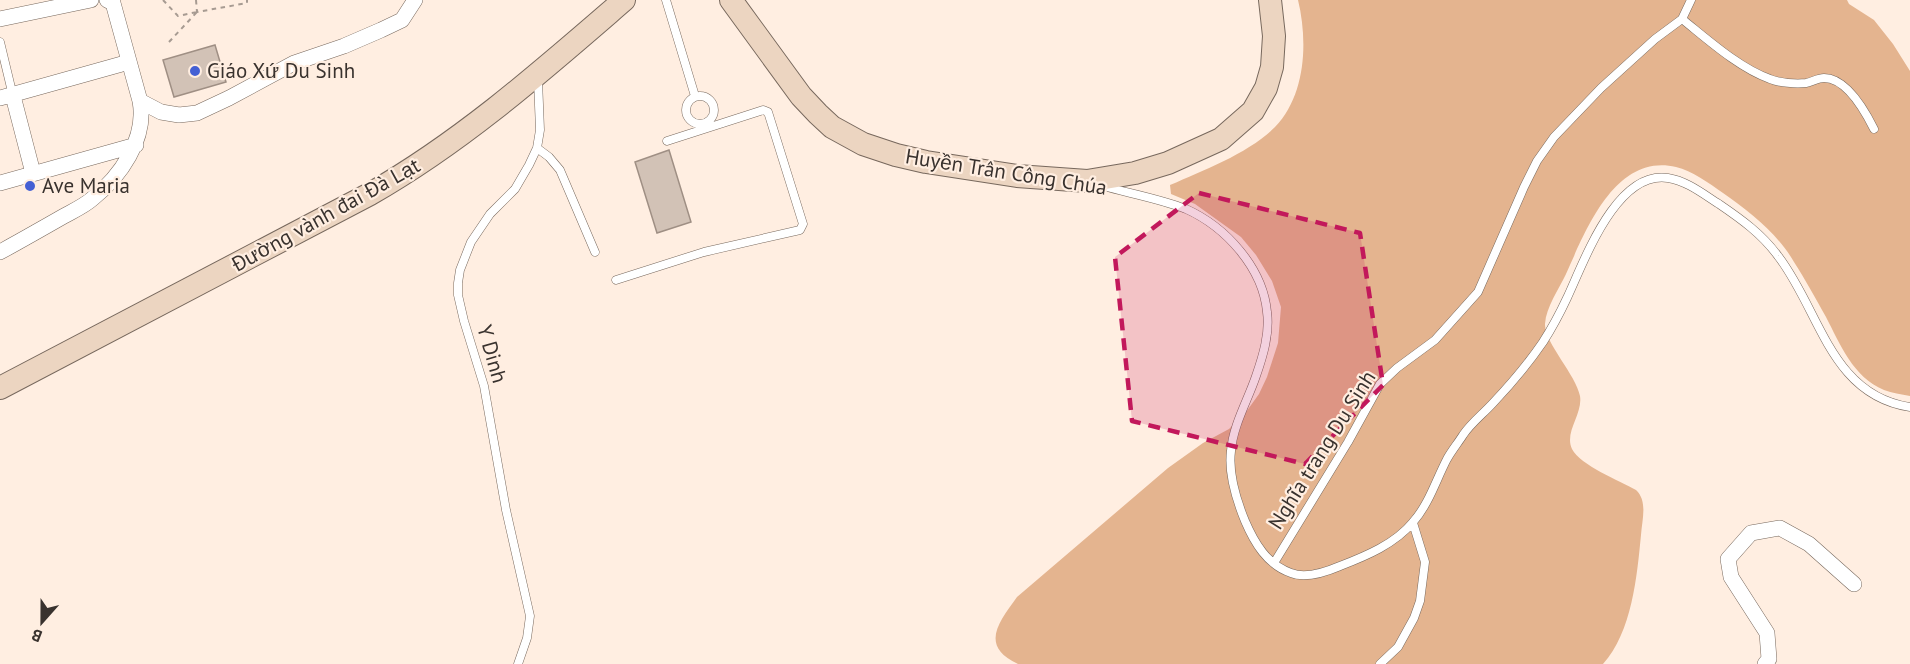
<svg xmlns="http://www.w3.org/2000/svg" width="1910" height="664" viewBox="0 0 1910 664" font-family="'PT Sans',sans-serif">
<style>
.green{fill:#e4b48f}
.building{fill:#d2c2b6;stroke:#9f8f84;stroke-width:1.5}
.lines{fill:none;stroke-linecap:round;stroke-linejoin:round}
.service-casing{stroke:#77685d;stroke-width:9}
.minor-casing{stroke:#77685d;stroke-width:16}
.secondary-casing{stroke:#77685d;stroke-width:24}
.path{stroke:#a79b92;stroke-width:2;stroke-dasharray:4.5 4.5;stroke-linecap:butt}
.service{stroke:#fff;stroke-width:8}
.minor{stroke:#fff;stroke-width:15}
.secondary{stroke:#ecd5c1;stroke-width:22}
.marked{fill:#c2185b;fill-opacity:0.2;stroke:#c2185b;stroke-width:4.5;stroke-dasharray:12 8;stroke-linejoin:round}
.poi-dot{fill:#4460d4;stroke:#ffeee1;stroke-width:2}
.labels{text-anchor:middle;stroke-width:4.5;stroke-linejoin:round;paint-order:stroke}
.poi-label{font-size:21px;fill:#39322e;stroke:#ffeee1;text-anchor:start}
.street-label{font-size:21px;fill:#39322e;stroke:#ffeee1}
</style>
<rect width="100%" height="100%" fill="#ffeee1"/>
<path class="green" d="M1298,0h549l2,4 25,16 19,24 17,27v325c-9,-2 -18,-3 -26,-6 -31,-13 -44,-46 -58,-73 -10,-18 -21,-38 -32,-55 -16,-28 -45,-51 -71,-69 -14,-10 -31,-22 -47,-26 -61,-14 -90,63 -110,107 -7,15 -20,33 -21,50 -1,18 31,51 35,72 3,18 -16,36 -8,53 8,16 48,32 64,41 12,11 6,30 5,45 -4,41 -9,97 -38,129h-585c-39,-18 -19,-42 -1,-67l151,-129 35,-25 26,-14 17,-17 13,-18 8,-17 11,-34 3,-36 -9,-26 -16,-26 -15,-18 -46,-33 -24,-10 -1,-9c34,-15 79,-32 105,-58 31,-32 33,-86 23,-127z"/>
<path class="building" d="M215,45l11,37 -52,15 -11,-37z
M669,150l22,72 -34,11 -22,-71z"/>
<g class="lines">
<g class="service-casing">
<path id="service" d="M666,0l29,96
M1682,19c25,20 57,49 88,60 9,4 26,5 36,4 6,-1 12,-5 18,-5 23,0 41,33 50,51
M0,42l13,54
M686 110a14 14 0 1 1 28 0a14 14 0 1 1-28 0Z
M537,148l12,9 11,13 35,82
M1103,186c25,7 58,13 83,23 40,18 77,59 81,103 3,21 -4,44 -11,64 -8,24 -23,49 -25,75 -3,23 5,48 14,70 9,21 22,44 46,52 14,6 35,-1 49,-7 26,-10 55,-22 73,-44 16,-18 23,-42 34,-63 5,-9 11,-16 16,-24 8,-12 20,-21 30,-32 18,-19 35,-39 50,-61 9,-14 17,-29 24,-44 17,-36 49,-128 101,-120 19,3 35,16 51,26 22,15 43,30 59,52 42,54 52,139 132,151
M616,280l88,-28 96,-22 3,-6 -35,-112 -5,-2 -96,31
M1274,563l74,-121 32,-58 17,-16 38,-28 43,-48 46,-105 13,-26 17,-24 47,-49 54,-49 27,-20 9,-19
M518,664l9,-26 3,-22 -24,-106 -22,-124 -20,-65 -6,-26v-12l2,-13 11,-28 19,-28 25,-25 14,-24 8,-17 3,-18 -2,-50
M1380,664l18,-17 16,-29 6,-17 5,-39 -12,-39"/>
</g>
<g class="minor-casing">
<path id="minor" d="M0,19l91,-19
M13,96l20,77
M0,98l129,-36
M140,101l21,11 18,3 18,-2 32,-15 65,-35 50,-17 37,-16 21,-10 13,-20
M0,183l136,-38
M0,252c22,-12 43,-24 64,-36 9,-5 20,-10 28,-17 28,-22 55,-60 48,-98l-27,-98 -6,-3
M1765,664l4,-5 -2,-26 -36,-56 -3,-18 23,-26 29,-5 29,16 45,40"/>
</g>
<g class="secondary-casing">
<path id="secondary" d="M731,0l70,96 17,18 14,13 31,17 33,11 30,7 91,14 70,5 48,-8 33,-10 53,-24 32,-28 13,-23 6,-21 2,-31 -4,-36
M0,388l370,-194c93,-53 173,-124 254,-194"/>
</g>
<path class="path" d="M163,0l15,16 19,-4
M196,0l1,12 50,-9v-3
M169,42l28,-30"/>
<use href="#service" class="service"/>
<use href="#minor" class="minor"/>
<use href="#secondary" class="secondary"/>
</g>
<path class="marked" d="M1199,193l161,40 23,152 -78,79 -173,-43 -17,-164z"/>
<g class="poi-dot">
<circle cx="195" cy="71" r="6"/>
<circle cx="30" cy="186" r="6"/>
</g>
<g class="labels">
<g class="poi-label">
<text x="207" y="78">Giáo Xứ Du Sinh</text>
<text x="42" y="193">Ave Maria</text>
</g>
<g class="street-label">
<text transform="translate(1006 172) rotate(9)" y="7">Huyền Trân Công Chúa</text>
<text transform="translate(326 215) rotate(-29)" y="7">Đường vành đai Đà Lạt</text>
<text transform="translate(492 354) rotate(74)" y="7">Y Dinh</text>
<text transform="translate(1322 450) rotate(-58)" y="7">Nghĩa trang Du Sinh</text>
</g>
</g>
<g transform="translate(42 622) rotate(201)" stroke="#ffeee1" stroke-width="4.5" paint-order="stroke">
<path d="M0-4.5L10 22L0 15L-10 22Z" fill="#39322e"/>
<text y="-9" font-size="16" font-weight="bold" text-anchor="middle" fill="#39322e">B</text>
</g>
</svg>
